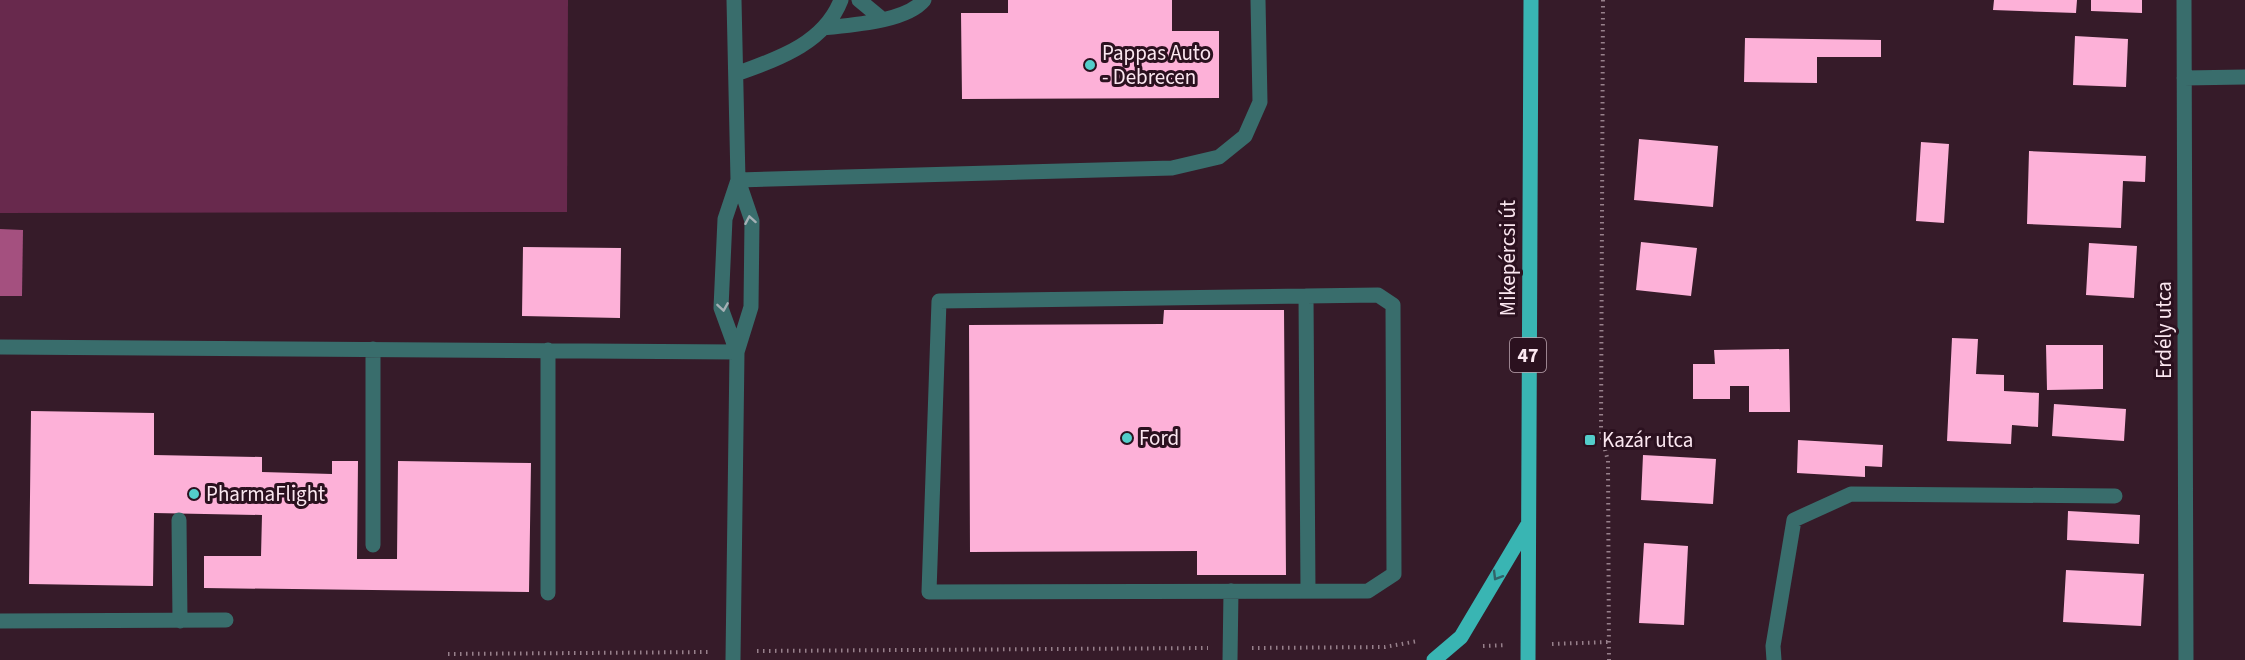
<svg xmlns="http://www.w3.org/2000/svg" width="2245" height="660" viewBox="0 0 2245 660" font-family="'Source Sans 3',sans-serif">
<style>
.green{fill:#68294d}
.water{fill:#a4507f}
.building{fill:#fdb1d8}
.lines{fill:none;stroke-linecap:round;stroke-linejoin:round}
.path{stroke:#97808b;stroke-width:4;stroke-dasharray:1.5 4.5;stroke-linecap:butt}
.minor{stroke:#396d6c;stroke-width:15}
.major{stroke:#39b5b3;stroke-width:15}
.oneway{stroke:#a4b0b5}
.oneway2{stroke:#326369}
.poi-dot{fill:#53cdca;stroke:#2b111f;stroke-width:2}
.labels{text-anchor:middle;stroke-width:6;stroke-linejoin:round;paint-order:stroke}
.shield{fill:#2b111f;stroke:#bda7b1;stroke-width:1.5}
.shield-label{font-size:20px;font-weight:bold;fill:#fbe7f0}
.poi-label{font-size:21px;fill:#fbe7f0;stroke:#2b111f;text-anchor:start}
.street-label{font-size:21px;fill:#fbe7f0;stroke:#2b111f}
</style>
<rect width="100%" height="100%" fill="#361b29"/>
<path class="green" d="M0,0h568l-1,212 -567,1z"/>
<path class="water" d="M0,229l23,1 -1,66h-22z"/>
<path class="building" d="M1008,0h164v31h47v67l-257,1 -1,-86h47z
M1994,0h83l-1,13 -83,-3z
M2091,0h51v13l-51,-2z
M2075,36l53,3 -2,48 -53,-2z
M1745,38l136,2v17h-64v26l-73,-1z
M1639,139l79,7 -5,61 -79,-7z
M1921,142l28,2 -5,79 -28,-2z
M2029,151l117,5 -1,26 -22,-1 -2,47 -94,-4z
M1641,242l56,6 -6,48 -55,-6z
M2089,243l48,3 -3,52 -48,-3z
M523,247l98,1 -1,70 -98,-2z
M1164,310h120l2,265h-89v-24l-227,1 -1,-227 194,-1z
M1952,338l26,1 -2,35 28,1v16l35,2 -1,34 -26,-2 -1,19 -64,-3z
M2046,345h57v44l-56,1z
M1789,349l1,63h-41v-26h-19v13h-37v-35h22l-1,-14z
M2054,404l72,5 -2,32 -72,-5z
M31,411l123,2v42l108,2v15l70,2v-13h26l-1,98h40l1,-98 133,2 -2,129 -325,-4v-32h57l1,-41 -108,-2 -1,73 -124,-2z
M1798,440l85,5 -1,22 -17,-1v11l-68,-4z
M1643,455l73,4 -3,45 -72,-4z
M2068,511l72,4 -1,29 -72,-4z
M1644,543l44,3 -4,79 -45,-2z
M2066,570l78,4 -3,52 -78,-4z"/>
<g class="lines">
<path class="path" d="M1603,0l-2,434 7,27 1,199
M1552,644l56,-2
M1483,646l23,-1
M1252,648l133,-1 33,-6
M757,651l451,-3
M448,654l262,-2"/>
<path class="minor" d="M859,0l23,19
M2184,0l2,660
M823,28c27,-3 83,-6 101,-28
M736,74c41,-15 88,-30 105,-74
M2184,78l61,-1
M738,180l434,-12 47,-11 26,-21 15,-34 -2,-102
M1378,295l15,10 1,269 -26,17 -439,1 10,-291z
M1306,296l2,295
M0,347l737,5
M373,349v196
M548,350v243
M737,352l-16,-44 4,-89 13,-39
M179,520l1,101
M0,621l226,-1
M733,660l4,-308 14,-45 1,-86 -14,-41 -4,-180
M1230,660l1,-69
M1774,660l-1,-14 21,-126 57,-26 264,2"/>
<path class="major" d="M1434,660l27,-23 66,-111
M1528,660l3,-660"/>
</g>
<defs><path id="oneway-chevron" d="M-2-3.5L2.5 0L-2 3.5" fill="none" stroke-width="1.6" stroke-linecap="round" stroke-linejoin="round" transform="scale(1.5)"/></defs>
<g class="oneway">
<use href="#oneway-chevron" transform="translate(750 220) rotate(-100)"/>
<use href="#oneway-chevron" transform="translate(723 307) rotate(81)"/>
</g>
<use class="oneway2" href="#oneway-chevron" transform="translate(1497 576) rotate(121)"/>
<g class="poi-dot">
<circle cx="1090" cy="65" r="6"/>
<circle cx="1127" cy="438" r="6"/>
<rect x="1584" y="434" width="12" height="12" rx="3"/>
<circle cx="194" cy="494" r="6"/>
</g>
<g class="labels">
<rect class="shield" x="1510" y="338" width="36" height="34" rx="4.5"/>
<g class="shield-label">
<text x="1528" y="362">47</text>
</g>
<g class="poi-label">
<text x="1102" y="60">Pappas Auto<tspan x="1102" dy="24">- Debrecen</tspan></text>
<text x="1139" y="445">Ford</text>
<text x="1602" y="447">Kazár utca</text>
<text x="206" y="501">PharmaFlight</text>
</g>
<g class="street-label">
<text transform="translate(1508 258) rotate(-90)" y="7">Mikepércsi út</text>
<text transform="translate(2164 330) rotate(-90)" y="7">Erdély utca</text>
</g>
</g>
</svg>
